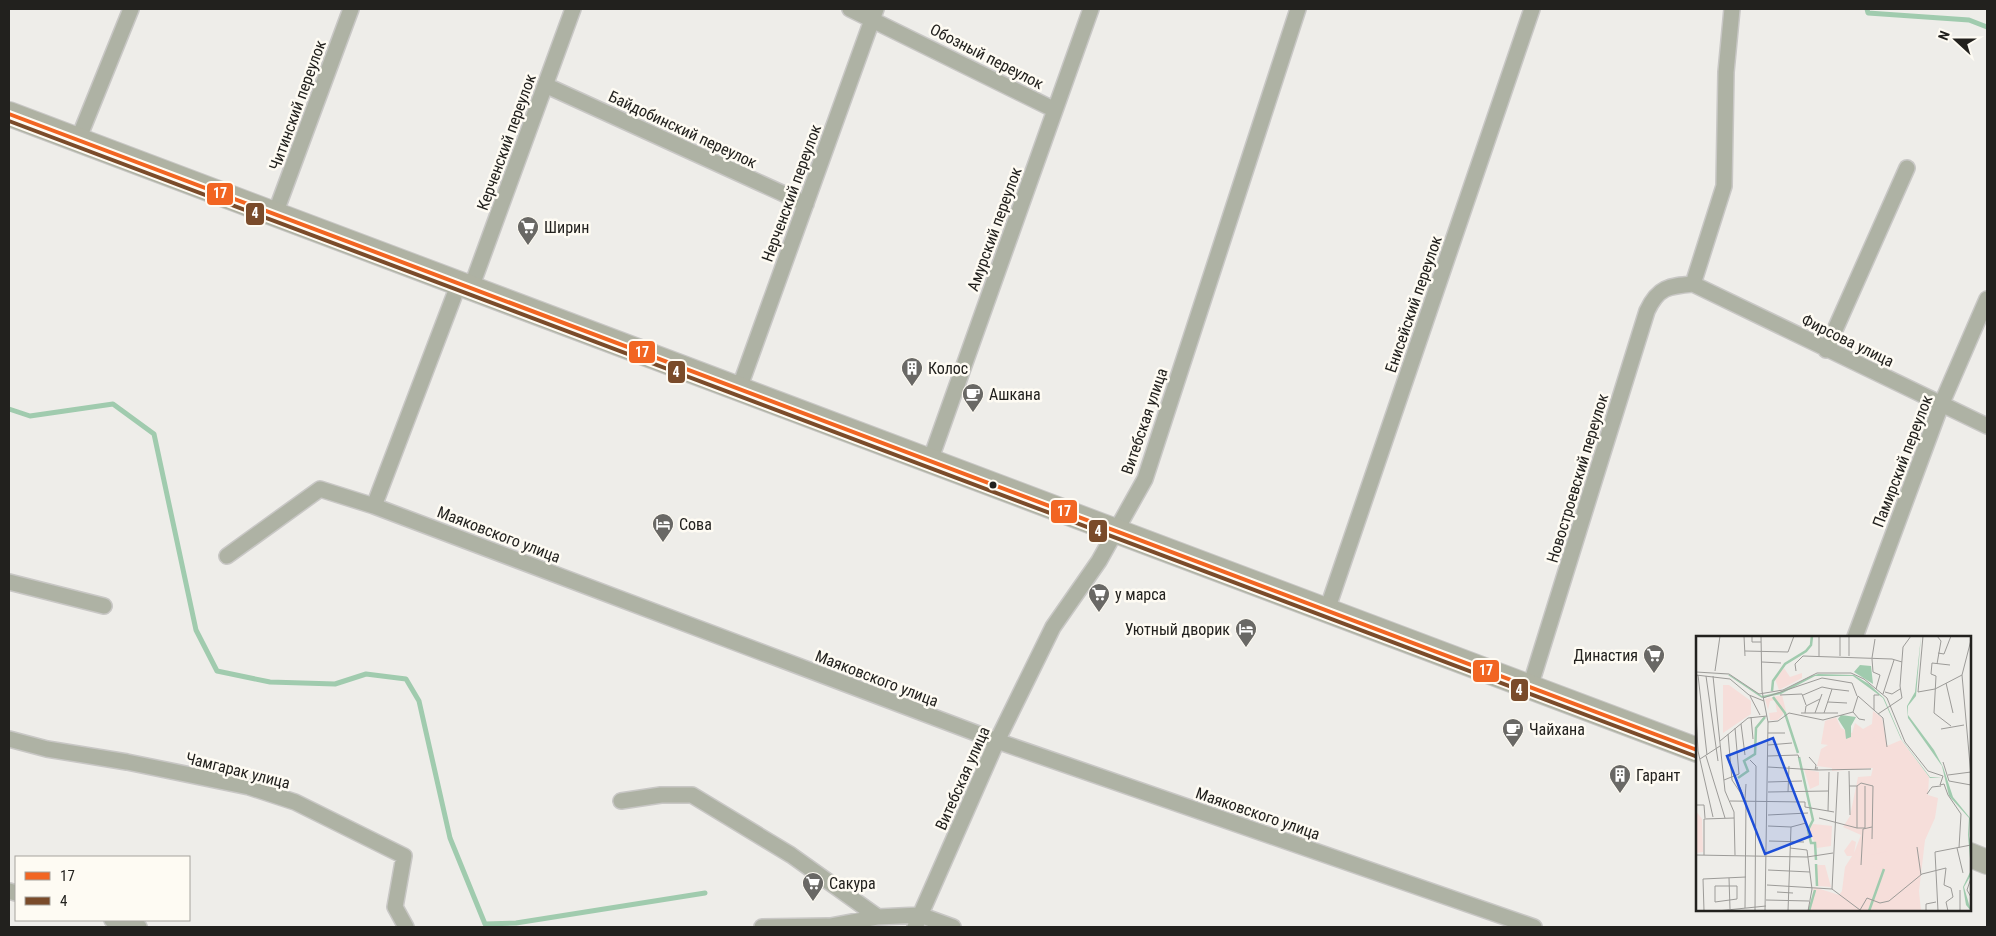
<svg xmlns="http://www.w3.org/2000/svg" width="1996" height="936" viewBox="0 0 1996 936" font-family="'Roboto Condensed',sans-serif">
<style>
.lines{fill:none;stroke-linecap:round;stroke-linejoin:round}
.stream{stroke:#a0cbae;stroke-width:5}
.minor-casing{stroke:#c8c7c5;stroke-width:18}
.primary-casing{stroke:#c8c7c5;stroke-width:26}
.minor{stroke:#aeb2a4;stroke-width:15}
.primary{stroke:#afb2a3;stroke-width:24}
.bus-1-casing{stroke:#fefbf3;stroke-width:8}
.bus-2-casing{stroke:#fefbf3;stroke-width:8}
.bus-1{stroke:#f26522;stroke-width:4}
.bus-2{stroke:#7a4b2a;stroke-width:4}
.bus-dot{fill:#22211e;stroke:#fefbf3;stroke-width:2}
.labels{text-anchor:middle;stroke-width:5;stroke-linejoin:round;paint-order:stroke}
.street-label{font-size:16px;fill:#22211e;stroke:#fefbf3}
.poi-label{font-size:16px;fill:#22211e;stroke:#fefbf3;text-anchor:start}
.inset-river{fill:none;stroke:#a0cbae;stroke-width:2.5}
.inset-road{fill:none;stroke:#9c9b98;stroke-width:1}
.view{fill:#1d4ed8;fill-opacity:0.15;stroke:#1d4ed8;stroke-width:2.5}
.inset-edge{fill:none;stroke:#22211e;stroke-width:2.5}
.line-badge{stroke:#fefbf3;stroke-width:2}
.badge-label{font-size:14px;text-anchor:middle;font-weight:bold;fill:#fff}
</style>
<rect width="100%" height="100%" fill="#eeede9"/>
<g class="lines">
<path class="stream" d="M1867,9l1,4 101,7 18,7
M9,409l21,7 83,-12 41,30 42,196 21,41 53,11 65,2 31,-10 40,5 13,22 31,137 35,86 31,-1 189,-30"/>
<g class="minor-casing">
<path id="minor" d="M850,9l205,101
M545,85l261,119
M78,140l53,-131
M275,214l76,-205
M1693,284l31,-98 2,-114 6,-63
M471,288l102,-279
M1826,350l81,-182
M739,389l137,-380
M930,461l161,-452
M374,506l85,-223
M227,556l93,-67 54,17 623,235 537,186
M9,582l95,24
M1327,610l205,-601
M1855,637l86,-232 46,-106
M1530,687l117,-376c11,-24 22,-25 46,-27l294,142
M9,739l38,10 80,13 122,25 46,15 109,54 -9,51 11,20
M621,801l40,-6h31l99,60 87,62
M9,891l7,2
M112,920l27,7
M762,927l65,-1
M825,927l53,-10 42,-2 33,12
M915,927l82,-186 56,-114 46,-66 46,-82 153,-470"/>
</g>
<g class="primary-casing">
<path id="primary" d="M9,114l1688,636
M1970,855l17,7"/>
</g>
<use href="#minor" class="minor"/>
<use href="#primary" class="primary"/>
<g class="bus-1-casing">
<path id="bus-1" d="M9,114l1688,636"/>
</g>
<g class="bus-2-casing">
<path id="bus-2" d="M9,121l1686,635"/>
</g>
<use href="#bus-1" class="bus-1"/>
<use href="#bus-2" class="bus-2"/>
</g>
<defs>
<g id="supermarket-pin" transform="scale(1.125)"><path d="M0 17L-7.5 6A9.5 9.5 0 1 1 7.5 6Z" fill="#696865" stroke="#fefbf3"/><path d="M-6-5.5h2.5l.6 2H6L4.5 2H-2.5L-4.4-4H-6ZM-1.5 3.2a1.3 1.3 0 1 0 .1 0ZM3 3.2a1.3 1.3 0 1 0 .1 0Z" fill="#fff"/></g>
<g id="building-pin" transform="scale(1.125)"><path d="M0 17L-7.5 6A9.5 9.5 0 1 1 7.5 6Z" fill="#696865" stroke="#fefbf3"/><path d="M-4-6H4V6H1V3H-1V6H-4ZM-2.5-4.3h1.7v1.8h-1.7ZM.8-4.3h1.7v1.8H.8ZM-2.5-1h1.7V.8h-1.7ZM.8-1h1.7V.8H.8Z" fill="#fff"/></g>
<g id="cafe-pin" transform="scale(1.125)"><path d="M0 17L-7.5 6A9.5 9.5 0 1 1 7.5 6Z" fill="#696865" stroke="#fefbf3"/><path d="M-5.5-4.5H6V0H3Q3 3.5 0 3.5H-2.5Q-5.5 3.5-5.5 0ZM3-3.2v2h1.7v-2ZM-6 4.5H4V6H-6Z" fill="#fff"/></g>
<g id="hotel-pin" transform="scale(1.125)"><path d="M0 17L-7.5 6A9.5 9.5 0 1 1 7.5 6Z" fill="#696865" stroke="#fefbf3"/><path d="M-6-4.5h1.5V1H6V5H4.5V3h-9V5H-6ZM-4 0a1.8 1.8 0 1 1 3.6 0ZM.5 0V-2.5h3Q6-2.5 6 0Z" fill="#fff"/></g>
</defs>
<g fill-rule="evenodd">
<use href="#supermarket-pin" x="528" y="227"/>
<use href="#building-pin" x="912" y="368"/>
<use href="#cafe-pin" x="973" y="394"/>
<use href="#hotel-pin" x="663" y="524"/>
<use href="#supermarket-pin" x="1099" y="594"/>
<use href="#hotel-pin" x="1246" y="629"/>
<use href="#supermarket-pin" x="1654" y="655"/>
<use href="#cafe-pin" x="1513" y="729"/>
<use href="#building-pin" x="1620" y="775"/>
<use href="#supermarket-pin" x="813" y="883"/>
</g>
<circle class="bus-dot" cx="993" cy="485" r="4.5"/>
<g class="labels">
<g class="street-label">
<text transform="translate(987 56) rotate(27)" y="6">Обозный переулок</text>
<text transform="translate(297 105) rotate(-70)" y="6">Читинский переулок</text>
<text transform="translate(683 129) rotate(25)" y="6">Байдобинский переулок</text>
<text transform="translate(506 142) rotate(-70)" y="6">Керченский переулок</text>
<text transform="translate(791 193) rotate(-70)" y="6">Нерченский переулок</text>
<text transform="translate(994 229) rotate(-70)" y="6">Амурский переулок</text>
<text transform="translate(1413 304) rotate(-71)" y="6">Енисейский переулок</text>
<text transform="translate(1848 340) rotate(26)" y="6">Фирсова улица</text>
<text transform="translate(1144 421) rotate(-71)" y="6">Витебская улица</text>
<text transform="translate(1902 461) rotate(-69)" y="6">Памирский переулок</text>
<text transform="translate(1577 478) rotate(-73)" y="6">Новостроевский переулок</text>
<text transform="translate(499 534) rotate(21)" y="6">Маяковского улица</text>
<text transform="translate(877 678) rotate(21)" y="6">Маяковского улица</text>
<text transform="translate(238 770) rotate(14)" y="6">Чамгарак улица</text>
<text transform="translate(962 778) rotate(-66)" y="6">Витебская улица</text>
<text transform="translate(1258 813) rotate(19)" y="6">Маяковского улица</text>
</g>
<g class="poi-label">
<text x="544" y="233">Ширин</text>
<text x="928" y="374">Колос</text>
<text x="989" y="400">Ашкана</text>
<text x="679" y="530">Сова</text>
<text x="1115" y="600">у марса</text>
<text x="1230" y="635" text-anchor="end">Уютный дворик</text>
<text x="1638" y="661" text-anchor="end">Династия</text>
<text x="1529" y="735">Чайхана</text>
<text x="1636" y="781">Гарант</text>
<text x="829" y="889">Сакура</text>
</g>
</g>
<g transform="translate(1696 636)">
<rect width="275" height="275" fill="#eeede9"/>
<path d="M88,32l6,9 12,-4v5l-23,12 -4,-11zM27,49h6l22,16v13l-28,19zM177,75l9,7 5,28 14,-6 28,37 -1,18 10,3 -3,20 -10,22 -6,51 2,20h-112l5,-24 25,8 3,-4 3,-24 7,-11h-5l-3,-5 8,-11 4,2 -2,11 7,-18 -18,-8 7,-11 8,-39 13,-1 2,-8 -41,3v-3l-15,-2 4,-17 7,-4 -7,-1 4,-23 11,-4 5,11 11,5 3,-10 8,6 9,-5zM108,133l15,3v13l-9,4zM0,175l6,8 1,33 -7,1zM117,188l19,2 -1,20 -14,2 -8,-18zM120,229h9l6,22 -13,-1z" fill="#f6deda"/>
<path d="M86,59l4,16 -8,9h-8l-1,-7 8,-1 -2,-12 -5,1 -2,9 -3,-11zM180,86l6,8 -10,5 8,10 24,2 21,27 1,21 9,9 -1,13 -12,30 -9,-4 -7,5 5,34 -27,20 -18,-5 -9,14h-28l-5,-9 5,-8 10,3 3,-4 5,-24 13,-19 9,-2 4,-17 -4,-5 5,-11 10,-5 1,-23v-11l-12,-9 -39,2 -1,-12 8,-13 10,-6 4,-10 6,3zM170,215l5,4 17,-4 -8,18 -9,-3 -9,3zM222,243l-1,32h-18l-1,-13zM171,263l14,5 -1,1 -5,6h-14z" fill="#f6deda" fill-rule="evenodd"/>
<path d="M225,0l-5,60 -8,10v9l26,35 9,17 10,30 17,21 -1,18 2,7v32l-7,12 7,24 -5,-6 -3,-18 8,-17 -3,-35 1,-17 -20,-22 -7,-30 -34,-48 -1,-12 8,-14zM164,29l11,1 2,18 -19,-12zM0,37l34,2 32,21 18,-4 31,-16 7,-2 36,1 15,9 15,14 18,42 28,37 12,1h-12l-29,-39 -18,-41 -30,-22h-38l-34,18 -19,4 -34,-23zM145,79l15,2 -5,9v11l-5,2 -1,-9 -7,-11z" fill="#a0cbae"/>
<path class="inset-river" d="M76,55l1,-10 12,-17 21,-13 5,-6 1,-9M77,61l12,16 13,40M103,121l14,63 -5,10 3,13h4l1,17M42,142l10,-7 -4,-10 11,-7 1,-26 9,-11M120,228l1,22M113,275l6,-21M173,275l15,-42"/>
<path class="inset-road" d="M48,0l1,20M56,0v6h9M65,0l1,55 6,31 -3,189M123,0v20M144,0v20M227,0l-5,56 17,-3 27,-14M241,0l4,5 -4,23M275,4l-9,35 9,101M49,15l43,1 6,-16M242,17l6,1 7,-18M153,20v-20M176,22l3,-19M176,23l1,13 7,3 -4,14M66,26l19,1M254,29l-18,-2 -1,11 5,2 -2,37 17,13M19,35l5,-35M100,35l-1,-7 8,-8 89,3 10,3M0,36l33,2 30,20 24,-4 34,-17h34l13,6 23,19 18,44 23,29 15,5 -3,9 4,-1 4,11 13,19 -2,34M0,39l34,4 19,16 15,6M2,39l9,80M10,40l12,85M17,40l12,115 9,21 1,43M250,47l7,30M136,53l17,2M189,56l7,2 8,-5M187,58l11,-34M84,59l22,-1 4,11M107,59l19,-8 10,2 -8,24M54,60l10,19M67,62l59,-20 30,5 5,13M132,66l19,1M178,74v-15h5M157,76l5,-16 25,22 4,29M157,76l6,7 6,1M0,77l2,38 15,66M105,77h37M109,77l1,-7 14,-7M119,77l7,-19M182,78l24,-16 -2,-12 3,-39 8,-11M55,81l2,22M72,86l10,-1 11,-8 34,7 30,-8M45,88l4,31M245,93l23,-4M72,97h17M32,98l4,46 14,21 -1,107M24,105l28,-23 19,-2M72,109l24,-2M10,120l19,62M72,120l30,-1 1,3M113,121l7,8 -1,5M4,123l20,-13M54,124l6,6 -1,145M247,126l6,19 22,4M72,131l49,3v-3M121,134l54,-1M153,135l1,44M252,139l23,-3M40,142l7,17M28,144l15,-6 -4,-46M72,146l34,-1M161,150l4,-3 12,3 -1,53M72,156l60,-1M92,156l1,-26M231,158l5,-7 9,-1M49,163l1,-15M34,165l75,1v5l29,5M0,169h8l1,13M132,175l1,-39M72,179l40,-2M123,182l38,10v-42h-8M72,190l23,1 -3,84M95,191l15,-4M161,192h8v-42M73,205l35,1M221,211l4,28M94,212l17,2 5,39 -4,22M261,212l6,25M0,219l111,2 26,-4M8,219v-36l30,-1M165,229l2,-36 9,-2M72,234l42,2M33,242l1,31M275,242l-4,12 4,7M71,249l65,4 28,21 7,-12 13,5 9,-2 33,-27 24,-6 -2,17 7,3 2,9 -7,5 2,9M19,250h22v13l-22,3zM136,253l6,-117M264,254v21M81,256l16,1M70,264l43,1M8,275l-1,-32 43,-2M21,275l49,-5M230,275v-7l10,-2M242,275l-3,-59 36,-7"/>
<path class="view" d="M77,102l38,98 -46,18 -38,-98z"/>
<rect width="275" height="275" class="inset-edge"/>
</g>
<g class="line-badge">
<rect x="206" y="182" width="28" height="24" rx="5" fill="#f26522"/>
<rect x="245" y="202" width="20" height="24" rx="5" fill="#7a4b2a"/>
<rect x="628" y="340" width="28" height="24" rx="5" fill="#f26522"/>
<rect x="667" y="360" width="19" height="24" rx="5" fill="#7a4b2a"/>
<rect x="1050" y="499" width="28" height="25" rx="5" fill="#f26522"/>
<rect x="1088" y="519" width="20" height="24" rx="5" fill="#7a4b2a"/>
<rect x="1472" y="659" width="28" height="24" rx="5" fill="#f26522"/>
<rect x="1510" y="678" width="19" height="24" rx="5" fill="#7a4b2a"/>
</g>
<g class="badge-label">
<text x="220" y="198">17</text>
<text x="255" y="218">4</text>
<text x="642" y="357">17</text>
<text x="676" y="377">4</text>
<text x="1064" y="516">17</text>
<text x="1098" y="536">4</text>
<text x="1486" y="675">17</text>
<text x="1519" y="695">4</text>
</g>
<rect width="1996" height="936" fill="none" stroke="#22211e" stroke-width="20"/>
<rect x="15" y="856" width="175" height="65" fill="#fefbf3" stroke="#a6a49e"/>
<rect x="25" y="872" width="25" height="8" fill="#f26522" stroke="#a6a49e"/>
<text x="60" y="881" font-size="15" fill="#22211e">17</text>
<rect x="25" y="897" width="25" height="8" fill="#7a4b2a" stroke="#a6a49e"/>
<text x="60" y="906" font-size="15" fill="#22211e">4</text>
<g transform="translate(1956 40) rotate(291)" stroke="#fefbf3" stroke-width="4" paint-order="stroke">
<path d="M0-4L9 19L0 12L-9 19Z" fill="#22211e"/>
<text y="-8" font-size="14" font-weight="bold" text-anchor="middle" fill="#22211e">N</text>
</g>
</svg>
